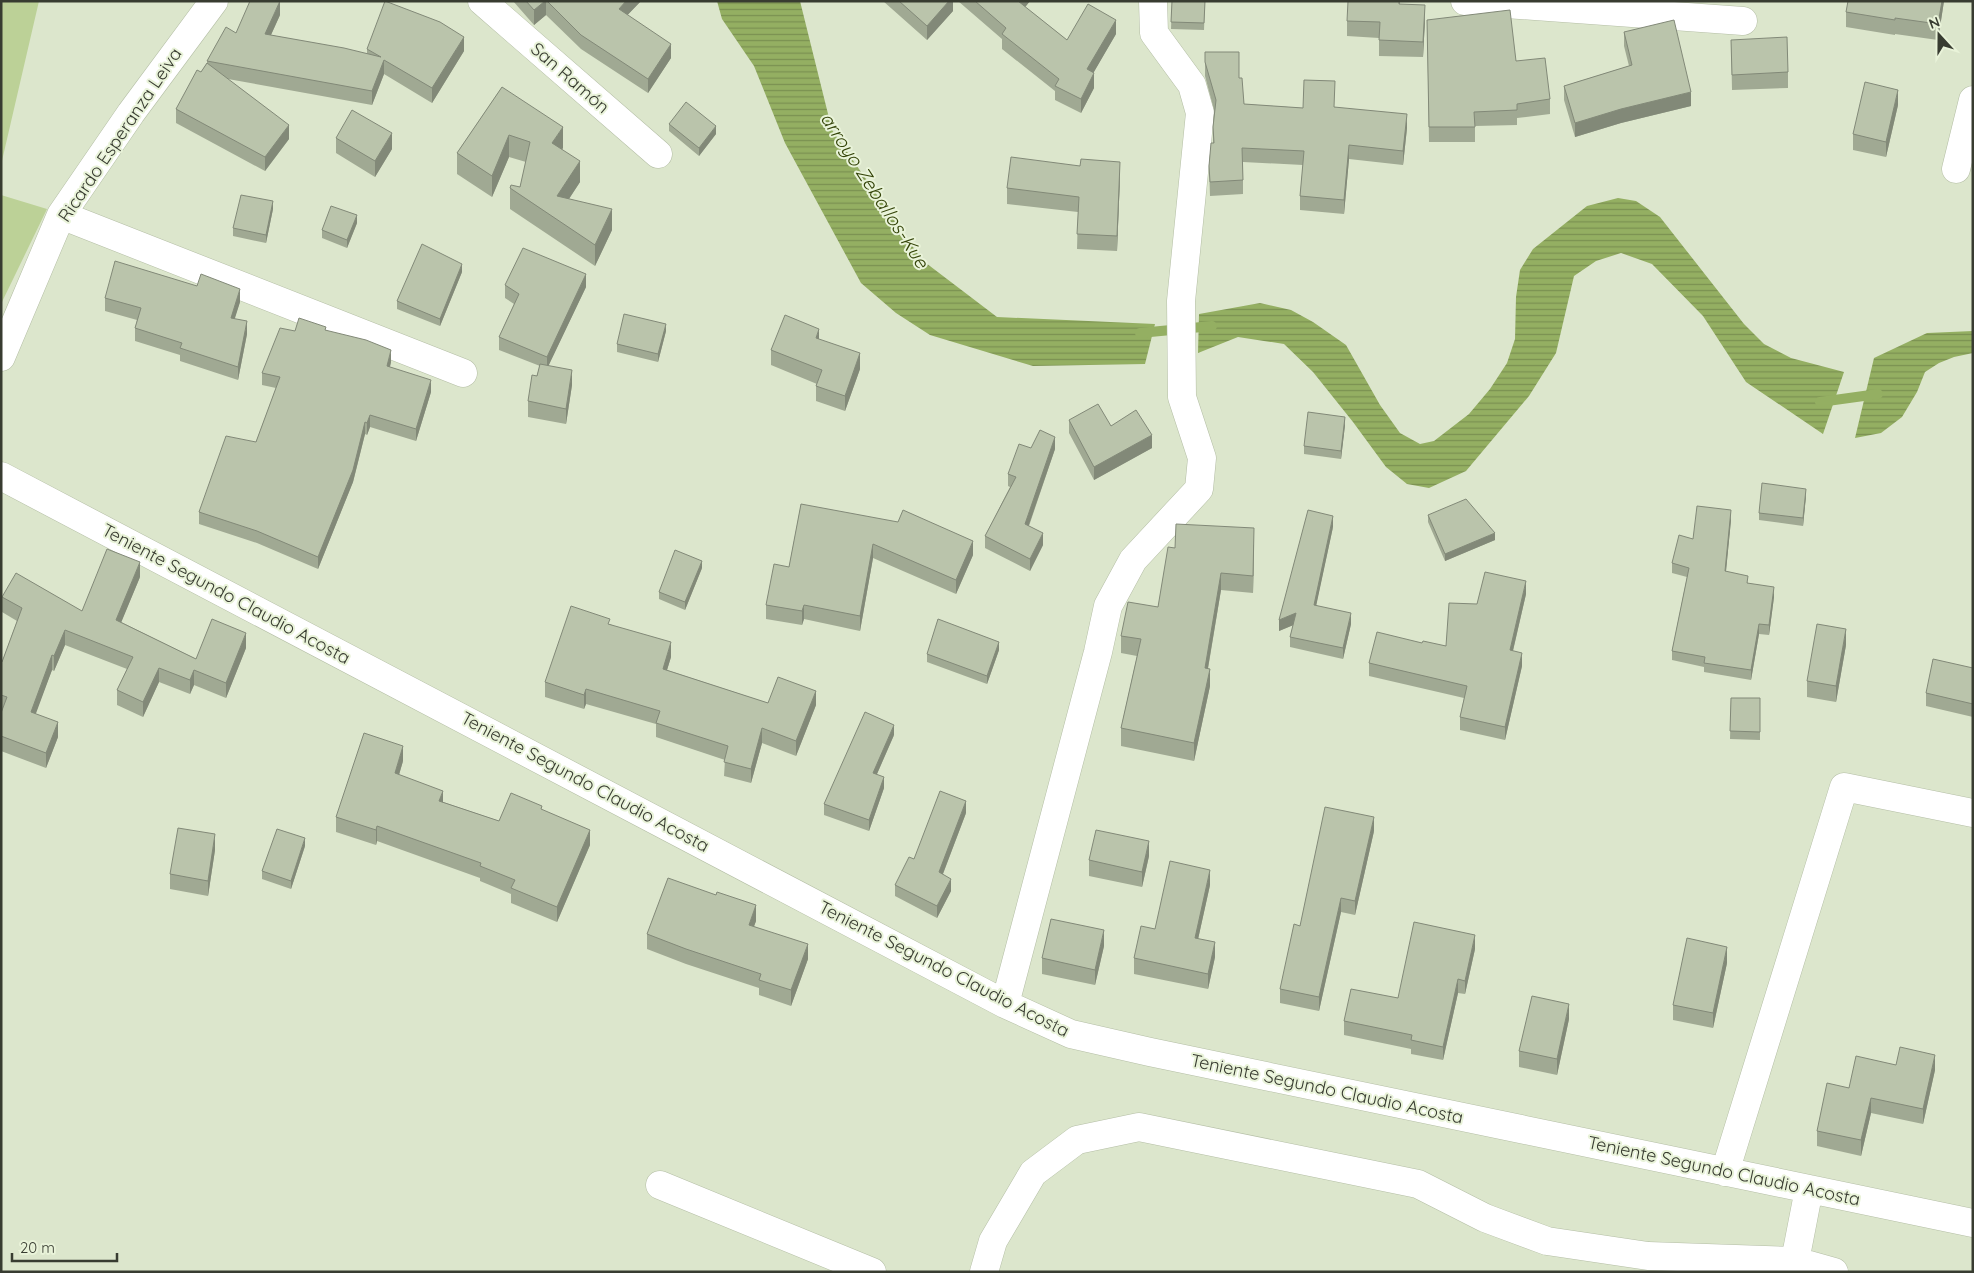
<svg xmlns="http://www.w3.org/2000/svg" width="1974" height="1273" viewBox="0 0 1974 1273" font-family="Quicksand,sans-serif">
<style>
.green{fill:#bcd197}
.water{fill:url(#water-rules)}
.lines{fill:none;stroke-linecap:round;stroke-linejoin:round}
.stream{stroke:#94af62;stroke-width:10}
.minor-casing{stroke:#b4bea5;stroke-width:29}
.minor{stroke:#fff;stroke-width:28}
.wall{fill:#a0a993}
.shaded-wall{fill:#828978}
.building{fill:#bac4ab;stroke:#828978}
.labels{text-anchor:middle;stroke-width:4;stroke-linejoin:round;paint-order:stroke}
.street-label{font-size:18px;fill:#383c31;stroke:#e9f3d9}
.water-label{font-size:19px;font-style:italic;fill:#334308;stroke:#e9f3d9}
</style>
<defs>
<pattern id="water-rules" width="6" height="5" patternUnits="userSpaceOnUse" patternTransform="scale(1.25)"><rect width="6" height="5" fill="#94af62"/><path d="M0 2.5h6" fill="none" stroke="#7a9051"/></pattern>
</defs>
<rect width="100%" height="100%" fill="#dce6cc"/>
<path class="green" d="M1,1h38l-38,164z
M1,195l46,14 -46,95z"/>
<path class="water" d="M717,1h83l32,129 90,130 75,57 158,7 -10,40 -112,2 -103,-31 -34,-22 -35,-30 -76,-140 -31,-77 -32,-47z
M1618,198l18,3 24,16 84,107 20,20 27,14 53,14 -21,62 -77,-52 -43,-66 -51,-52 -31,-11 -25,8 -22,15 -18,77 -27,43 -63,75 -37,17 -22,-4 -21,-17 -33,-45 -40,-50 -29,-28 -46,-7 -40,16 1,-39 61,-11 31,7 22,12 33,23 34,60 20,28 20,11 14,-3 35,-27 21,-25 17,-26 8,-24 1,-42 4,-27 13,-21 54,-43z
M1973,331v22l-19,4 -15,6 -14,9 -8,20 -15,25 -21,16 -26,5 19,-80 53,-25z"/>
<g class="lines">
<path class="stream" d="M1140,333l72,-7
M1820,402l58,-8"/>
<g class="minor-casing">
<path id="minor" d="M482,1l176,153
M1465,1l278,20
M1956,169l17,-69
M61,215l402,158
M1,357l60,-142 70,-102 83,-112
M1,476l1004,528 66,30 79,18 823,171
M1005,1004l93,-352 10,-46 25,-46 66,-71 3,-31 -20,-61 -1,-96 19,-188 -8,-28 -38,-52 -1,-32
M1725,1172l119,-385 129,26
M660,1185l212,87
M1795,1261l14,-72
M984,1272l9,-31 40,-68 44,-33 62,-13 279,57 67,34 62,23 101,15 147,5 39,11"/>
</g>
<use href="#minor" class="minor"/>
</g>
<path class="wall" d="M513,1h128l-14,14 44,43 -23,35 -67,-44 -35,-34 -12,10z
M883,1h70v10l-26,29z
M958,1h72l-5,6 42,33 49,-6 -23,39 1,15 -13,25 -26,-13v-9l-53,-42v-10z
M1172,1h33l-1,29 -33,-1z
M1400,1v3l25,16 -2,37 -44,-1v-18l-32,-2v-15z
M1944,1l-6,39 -43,-6v1l-49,-8v-15z
M280,15l-9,20 96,19v-5l97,2 -32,52 -48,-29 -12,31 -144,-26 61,60 -24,32 -89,-48v-14l25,-37 6,-9v-2l29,-28z
M1427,20l89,41 34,38v15l-33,4v7l-42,1v16h-46z
M1624,32l67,74 -70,17 -46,14 -11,-37v-14l65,-20 -5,-20z
M1731,40l57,32v16l-56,2z
M1205,52l34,26 5,26 59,4 31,-1 73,21 -4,37 -54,-6 -5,55 -44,-4v-14l3,-31 -60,-3v32l-33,2 -1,-30 4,-23v-16l1,-17 -9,-34z
M502,87l61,61 -1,1 18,33 -11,17 43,31 -17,36 -85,-57v-21l10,-1 6,-25 -17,-5 -17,40 -35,-23v-21z
M1898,105l-12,52 -33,-7v-16z
M669,124l47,10 -17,22 -30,-25z
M336,138l56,11 -17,28 -39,-24z
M1120,177l-3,74 -40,-2 1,-37 -71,-8v-16z
M273,209l-7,34 -33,-7v-8z
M357,223l-10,25 -25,-10v-8z
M462,272l-22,54 -43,-17v-8z
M505,285l81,2 -38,79 24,19 -6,39 -38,-7v-16l12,-35 -41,-16v-13l15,-33 -9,-6z
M105,298l135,4 -6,17 13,15 -9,46 -58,-19v-6l-45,-14v-13l2,-8 -32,-9z
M326,330l65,32 -1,5 41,25 -15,49 -46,-14 -3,8 -2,-1 -12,48 -35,87 -61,-26 -58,-19v-12l57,-70 20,-54 -14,-3v-12l33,-42z
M666,331l-8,31 -41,-10v-8z
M819,339l41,30 -15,42 -29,-10v-15l1,-2 -46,-19v-15z
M1069,420l83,28 -58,32 -25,-47z
M1345,425l-4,34 -37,-5v-8z
M1031,448l24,1 -26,77 14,19 -13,26 -45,-23v-12l25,-49 -2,-1v-12z
M1806,496l-3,30 -44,-6v-7z
M801,504l172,51 -17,39 -83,-36 -13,73 -56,-12 -2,6 -36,-6v-14l23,-38z
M1428,515l67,25 -50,21 -17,-39z
M1731,520l-5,51 48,26 -5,38 -10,-1 -8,46 -47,-8v-5l-32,-7v-9l15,-74 -15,-4v-10l21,-24z
M1333,527l-17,78 35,19 -8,35 -53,-12v-10l3,-12 -14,6z
M1254,545l-1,48 -32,-3 -13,79 2,17 -16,75 -73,-15v-18l16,-72 -16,-3v-17l37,-29 17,-59z
M702,568l-17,42 -26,-11v-7z
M140,577l-19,45 75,37 50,-11 -20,50 -32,-13 -4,9 -31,-12 -16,35 -26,-12v-15l10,-21 -62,-24 -11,26 -2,-1 -17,44 23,23 -12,31 -45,-17v-38l1,-3h-1v-48h1l15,-41 -15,-9v-15l80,14z
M1526,594l-13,57 9,15 -17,74 -45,-10v-13l4,-19 -95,-22v-13l53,-20 24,3 31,-42z
M610,624l61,33 -4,13 101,33 48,2 -20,51 -34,-13 -11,40 -27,-7 1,-16 -69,-23v-13l-70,-20 -2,5 -39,-12v-15z
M1846,645l-10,57 -29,-5v-16z
M999,650l-12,34 -60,-22v-8z
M1973,668v49l-47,-11v-13z
M1731,698h29v42l-30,-1z
M894,735l-17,39 7,14 -15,43 -45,-16v-11z
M403,761l-4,14 44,27 56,19 43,-11 48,35 -33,77 -46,-19v-9l-31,-13v-3l-103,-37 -1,4 -40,-13v-15z
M966,813l-23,61 8,17 -14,27 -42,-22v-11l19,-26z
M1374,831l-19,84 -14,-3 -22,99 -39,-8v-14l20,-63z
M305,846l-14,43 -29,-10v-8z
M215,850l-7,46 -38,-7v-15z
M1149,856l-7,31 -53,-11v-16z
M1210,885l-12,54 17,18 -7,32 -74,-15v-16l21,-29z
M756,921l-2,5 54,33 -17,47 -32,-11v-7l-73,-24 -39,-15v-15z
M1104,946l-9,39 -53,-11v-16z
M1475,949l-10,45 -7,-1 -15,67 -32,-6v-5l-67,-14v-14l54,-23z
M1727,963l-14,65 -40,-8v-15z
M1569,1019l-12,56 -38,-8v-16z
M1896,1065l39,5 -12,54 -52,-11 -10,43 -44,-10v-15l32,-43z"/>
<path class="shaded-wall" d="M280,1v14l-15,33v-14z
M545,1h1v14l-12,10v-15z
M626,1h15l-22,23v-15z
M949,1h4v10l-26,29v-14z
M1018,1h12l-12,15z
M1942,1h2l-6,39v-16z
M1425,5v15l-2,37v-15z
M1116,20v14l-29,50v-15z
M464,37v14l-32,52v-15z
M671,44v14l-23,35v-14z
M384,60v14l-12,31v-14z
M1094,73v15l-13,25v-14z
M1898,90v15l-12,52v-15z
M1691,92v14l-70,17 -46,14v-14l46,-14z
M1407,114v14l-4,37v-14z
M289,125v14l-24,32v-14z
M716,126v8l-17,22v-8z
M563,127v21l-11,16v-21z
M392,133v16l-17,28v-16z
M509,135v22l-17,40v-21z
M1349,145v14l-5,55v-14z
M580,161v21l-23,35v-21z
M1120,162v15l-3,74v-15z
M273,201v8l-7,34v-8z
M612,209v21l-17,36v-21z
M357,215v8l-10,25v-8z
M462,264v8l-22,54v-7z
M586,274v13l-39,82v-12z
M240,289v13l-9,29v-13z
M247,321v13l-9,46v-13z
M666,324v7l-8,31v-8z
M819,329v16l-3,-7z
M391,350v12l-4,16v-12z
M860,353v16l-15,42v-15z
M572,370v15l-6,39v-15z
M431,380v12l-15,49v-12z
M370,415v12l-3,8v-12z
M1345,417v8l-4,34v-8z
M365,422v12l-12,48 -35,87v-12z
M1152,435v13l-58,32v-13z
M1055,437v12l-30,87v-12z
M1806,489v7l-3,30v-8z
M1731,510v10l-6,61v-10z
M1333,516v11l-19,89v-11z
M1254,528v17l-1,48v-17z
M1043,533v12l-13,26v-12z
M1495,533v7l-50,21v-7z
M973,541v14l-17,39v-14z
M873,544v14l-13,73v-15z
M702,561v7l-17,42v-8z
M140,562v15l-24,58v-15z
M1221,573v17l-16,95v-17z
M1526,581v13l-16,69v-13z
M1774,587v10l-5,38v-10z
M804,605v14l-2,6v-14z
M1296,613v11l-17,7v-11z
M1351,613v11l-8,35v-11z
M1759,624v10l-8,46v-10z
M1846,629v16l-10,57v-16z
M65,630v15l-11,26v-15z
M246,633v15l-20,50v-15z
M671,642v15l-8,26v-14z
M999,642v8l-12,34v-8z
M1522,653v13l-17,74v-13z
M52,655v15l-21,57v-15z
M159,668v14l-16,35v-15z
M1210,669v17l-16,75v-18z
M194,670v15l-4,9v-14z
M586,689v15l-2,5v-14z
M816,691v14l-20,51v-15z
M58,722v15l-12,31v-15z
M894,725v10l-21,48v-10z
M762,728v15l-11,40v-14z
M403,746v15l-8,27v-15z
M884,777v11l-15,43v-11z
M443,791v15l-4,-5z
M966,801v12l-27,71v-12z
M1374,817v14l-19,84v-14z
M377,826v15l-1,4v-15z
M590,830v15l-33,77v-15z
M215,834v16l-7,46v-15z
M305,838v8l-14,43v-8z
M1149,841v15l-7,31v-15z
M1210,870v15l-15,68v-15z
M951,879v12l-14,27v-12z
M1341,898v14l-22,99v-14z
M756,905v16l-7,19v-15z
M1104,930v16l-9,39v-15z
M1475,935v14l-10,45v-13z
M1215,942v15l-7,32v-15z
M808,944v15l-17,47v-16z
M1727,947v16l-14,65v-15z
M1458,979v14l-15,67v-13z
M1569,1004v15l-12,56v-16z
M1935,1055v15l-12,54v-15z
M1871,1098v15l-10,43v-16z"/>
<path class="building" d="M250,1h30l-15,33 79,14 37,9 -14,-8 18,-48 55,21 24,15 -32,51 -48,-28 -12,31 -165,-30 19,-34 10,6z
M526,1h19l-11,9z
M547,1h79l-7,8 52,35 -23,35 -67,-44z
M899,1h50l-22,25z
M975,1h43l49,39 21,-36 28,16 -29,49 7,4 -13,26 -26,-13 4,-7 -57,-45 4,-6z
M1172,1h33l-1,22 -33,-1z
M1348,1h51v3l26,1 -2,37 -44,-2 1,-18 -33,-1z
M1848,1h94l-4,23 -43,-6v2l-49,-8z
M1510,10l6,51 29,-3 5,41 -33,5v6l-43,2 1,15h-46l-2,-107z
M1674,20l17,72 -70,17 -46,14 -11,-37 68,-21 -8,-33z
M1787,37l1,35 -56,3 -1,-35z
M1205,52h34v26h3l2,26 59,4 1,-28 31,1 -1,26 73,7 -4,37 -54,-6 -5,55 -44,-4 4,-45 -62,-3 1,32 -33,2 -1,-16 2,-23h3l-1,-16 3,-27 -11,-38z
M207,63l82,62 -24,32 -89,-48 21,-39 4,2z
M1865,82l33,8 -12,52 -33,-8z
M502,87l61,40 -11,16 28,18 -23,35 55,13 -17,36 -85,-57 1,-3 9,2 10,-45 -21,-7 -17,41 -35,-23z
M686,102l30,24 -17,22 -30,-24z
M352,110l40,23 -17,28 -39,-23z
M1011,157l69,9 1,-7 39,3 -3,74 -40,-2 2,-37 -72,-9z
M241,195l32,6 -7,34 -33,-7z
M331,206l26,9 -10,25 -25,-10z
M422,244l40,20 -22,55 -43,-18z
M523,248l63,26 -39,83 -48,-20 20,-43 -14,-9z
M115,261l82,25 4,-12 39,15 -9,29 16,3 -9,46 -58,-19 2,-5 -47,-15 6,-20 -36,-10z
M624,314l42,10 -8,30 -41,-10z
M785,315l34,14 -3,9 44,15 -15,43 -29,-10 6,-16 -51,-20z
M299,318l27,9 -1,3 41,10 25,10 -4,16 44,14 -15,49 -46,-14 -3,8 -2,-1 -12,48 -35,87 -61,-26 -58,-19 27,-76 30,6 24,-65 -18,-4 18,-45 15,3z
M540,364l32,6 -6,39 -38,-8 4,-26 5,1z
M1098,404l13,22 25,-16 16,25 -58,32 -25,-47z
M1308,412l37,5 -4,34 -37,-5z
M1040,430l15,7 -30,87 18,9 -13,26 -45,-23 31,-59 -8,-3 11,-30 12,4z
M1762,483l44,6 -3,29 -44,-5z
M1466,499l29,34 -50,21 -17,-39z
M801,504l97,18 5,-12 70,31 -17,39 -83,-36 -13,72 -56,-11 -2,6 -36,-6 8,-41 15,3z
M1697,506l34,4 -6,61 23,5 -1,7 27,4 -5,38 -10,-1 -8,46 -47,-7 1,-6 -33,-6 17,-83 -17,-5 7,-28 14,4z
M1308,510l25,6 -19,89 37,8 -8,35 -53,-11 6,-24 -17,7z
M1176,524l78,4 -1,48 -32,-3 -16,95 5,1 -16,74 -73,-15 20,-89 -20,-3 7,-34 30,5 10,-60 7,1z
M107,549l33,13 -24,58 80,39 16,-40 34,14 -20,50 -32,-13 -4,10 -31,-12 -16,34 -26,-12 16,-33 -68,-27 -11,26 -2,-1 -21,57 27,10 -12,31 -45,-17v-23l6,-16 -6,-2v-33h1l20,-54 -20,-11 14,-24 66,38z
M675,550l27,11 -17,41 -26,-10z
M1485,572l41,9 -16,69 12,3 -17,74 -45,-10 7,-31 -98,-23 8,-31 45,11 1,-2 23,5 3,-43 28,1z
M571,606l39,13 -2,5 63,18 -8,27 105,34 10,-26 38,14 -20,50 -34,-13 -11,41 -27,-7 4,-16 -72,-23 4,-12 -74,-22 -2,6 -39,-13z
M938,619l61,23 -12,34 -60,-22z
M1817,624l29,5 -10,57 -29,-5z
M1933,659l40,9v36l-47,-11z
M1731,698h29v34l-30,-1z
M865,712l29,13 -21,48 11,4 -15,43 -45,-16z
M364,733l39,13 -8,27 48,18 -4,10 60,20 12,-28 31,13 -1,3 49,21 -33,77 -46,-19 4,-8 -35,-14 1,-3 -104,-37 -1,4 -40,-13z
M940,791l26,10 -27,71 12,7 -14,27 -42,-21 14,-28 5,2z
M1325,807l49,10 -19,84 -14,-3 -22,99 -39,-8 14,-65 6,2z
M178,828l37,6 -7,47 -38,-7z
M277,829l28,9 -14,43 -29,-10z
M1096,830l53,11 -7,31 -53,-12z
M1170,861l40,9 -15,68 20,4 -7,32 -74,-16 7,-32 14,3z
M668,878l48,17 1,-3 39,13 -7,20 59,19 -17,46 -32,-10 2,-6 -75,-25 -39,-15z
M1051,919l53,11 -9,40 -53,-12z
M1414,922l61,13 -10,46 -7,-2 -15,68 -32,-7 1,-5 -68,-14 7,-32 47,9z
M1687,938l40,9 -14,66 -40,-8z
M1532,996l37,8 -12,55 -38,-8z
M1900,1047l35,8 -12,54 -52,-11 -10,42 -44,-9 10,-48 22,5 7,-32 40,9z"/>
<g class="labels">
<g class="street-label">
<text transform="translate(570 78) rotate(41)" y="6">San Ramón</text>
<text transform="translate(120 135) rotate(-56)" y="6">Ricardo Esperanza Leiva</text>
<text transform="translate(226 594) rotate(28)" y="6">Teniente Segundo Claudio Acosta</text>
<text transform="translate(585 782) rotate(28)" y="6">Teniente Segundo Claudio Acosta</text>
<text transform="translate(944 969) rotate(27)" y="6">Teniente Segundo Claudio Acosta</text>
<text transform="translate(1327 1089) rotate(12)" y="6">Teniente Segundo Claudio Acosta</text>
<text transform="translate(1724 1171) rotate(12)" y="6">Teniente Segundo Claudio Acosta</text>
</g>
<g class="water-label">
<text transform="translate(875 190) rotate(57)" y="7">arroyo Zeballos-Kue</text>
</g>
</g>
<rect width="1974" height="1273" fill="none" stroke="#383c31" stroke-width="5"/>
<g transform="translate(1939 35) rotate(339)" stroke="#e9f3d9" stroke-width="4" paint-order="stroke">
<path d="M0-4L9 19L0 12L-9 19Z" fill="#383c31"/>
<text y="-8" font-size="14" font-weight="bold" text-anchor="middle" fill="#383c31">N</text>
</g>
<path d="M12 1253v8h105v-8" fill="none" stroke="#383c31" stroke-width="2.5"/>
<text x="20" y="1253" font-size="15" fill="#383c31" stroke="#e9f3d9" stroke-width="4" paint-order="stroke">20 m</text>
</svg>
